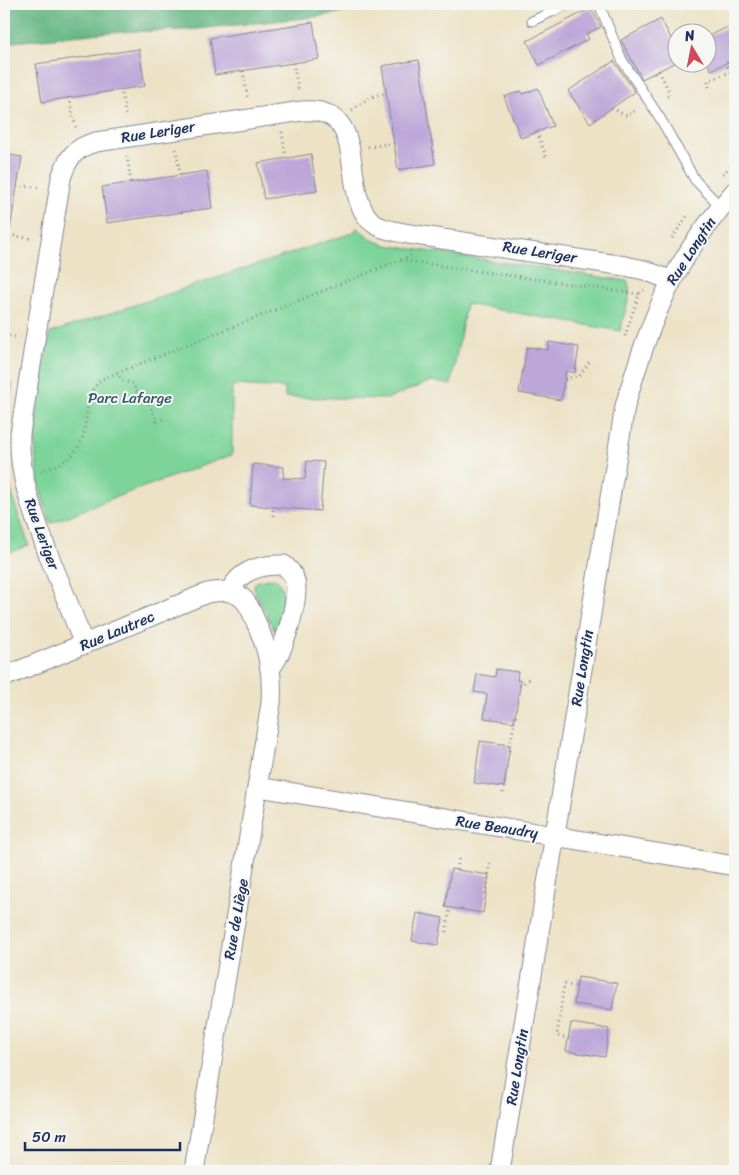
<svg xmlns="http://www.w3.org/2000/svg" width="739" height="1175" viewBox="0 0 739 1175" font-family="Sriracha,sans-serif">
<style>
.green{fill:#7bd499;stroke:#4b827c}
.forest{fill:#64b681;stroke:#407270}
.building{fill:#bda7d8}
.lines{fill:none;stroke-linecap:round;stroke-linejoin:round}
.lane-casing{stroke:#848892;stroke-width:11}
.street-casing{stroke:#848892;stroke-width:21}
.path{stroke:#848892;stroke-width:3;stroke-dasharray:1 4;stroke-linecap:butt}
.lane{stroke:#fff;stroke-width:9}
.street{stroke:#fff;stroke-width:19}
.labels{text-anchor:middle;stroke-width:4;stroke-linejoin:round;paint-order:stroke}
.street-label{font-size:15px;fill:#1b2f5e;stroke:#f6f6f2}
.park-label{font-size:15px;fill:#33586d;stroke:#f6f6f2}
</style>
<rect width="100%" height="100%" fill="#f6f6f2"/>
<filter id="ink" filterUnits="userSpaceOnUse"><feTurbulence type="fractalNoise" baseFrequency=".02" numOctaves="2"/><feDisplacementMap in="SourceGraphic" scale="10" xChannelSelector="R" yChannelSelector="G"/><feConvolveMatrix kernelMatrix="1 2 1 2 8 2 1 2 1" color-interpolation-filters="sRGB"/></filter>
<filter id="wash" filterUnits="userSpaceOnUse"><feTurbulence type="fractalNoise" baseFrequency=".0096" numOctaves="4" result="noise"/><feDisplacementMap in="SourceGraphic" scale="20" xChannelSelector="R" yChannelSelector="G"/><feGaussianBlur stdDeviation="1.12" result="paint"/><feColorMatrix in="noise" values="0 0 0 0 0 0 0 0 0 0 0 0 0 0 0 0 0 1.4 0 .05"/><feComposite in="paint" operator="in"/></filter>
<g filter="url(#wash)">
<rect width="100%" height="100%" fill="#ede2c6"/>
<path class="green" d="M357,228l16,12 13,5 242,36 2,12 -10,38 -154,-27 -15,81 -20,-4 -44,18 -102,-2v-9l-53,-3v70l-116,42 -65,26c-28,-69 -12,-120 -1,-190l302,-100z
M4,382l9,2c-3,16 -7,32 -8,49 -3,39 11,76 24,112l-25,10z
M274,578c17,11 6,36 3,52h-3l-20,-42v-4l4,-3z"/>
<path class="forest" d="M4,4h384l-73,13 -128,13 -75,2 -108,11z"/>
<g id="blocks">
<path class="building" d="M591,8l10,19 -15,7 3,5 -50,26 -12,-24z
M661,19l15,29v14l-34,17 -21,-39z
M313,22l6,37 -104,16 -5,-37z
M735,24v35l-24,11 -5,-10v-23z
M139,49l6,37 -103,16 -6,-38z
M419,60l16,104 -37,6 -16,-104z
M614,61l21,31 -45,31 -22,-32z
M538,88l15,38 -32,12 -17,-41 17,-6 2,3z
M4,154l18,3 -17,102h-1z
M311,154l6,37 -53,8 -6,-36z
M207,171l5,37 -105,15 -5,-36z
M549,342l30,5 -4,26 -9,-2 -5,29 -42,-7 8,-46 21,3z
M307,461l17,1 -4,49 -70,-6 3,-41 31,3 -1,11 22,1z
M496,669l22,3 -1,8 4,1 -7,41 -30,-4 3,-24 -13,-2 3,-18 18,3z
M480,741l30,4 -6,42 -30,-4z
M451,869l38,6 -6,38 -38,-6z
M417,913l26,5 -5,27 -26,-4z
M578,977l39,6 -5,27 -38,-6z
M571,1023l38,6 -4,28 -39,-6z"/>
</g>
</g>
<g filter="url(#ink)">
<use href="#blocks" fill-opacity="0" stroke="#848892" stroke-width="1"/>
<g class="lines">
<g class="lane-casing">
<path id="lane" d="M599,4l23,56 38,58 35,62 26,27
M532,21l37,-17"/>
</g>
<g class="street-casing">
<path id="street" d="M230,592c9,-22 32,-28 54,-27 5,5 10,10 11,16 5,17 -12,73 -24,86
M84,645c-11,-30 -23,-60 -35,-89 -15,-41 -31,-79 -29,-122l41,-256c6,-19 14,-31 35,-36l206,-31c69,-6 37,78 68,109 9,10 26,11 39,14l216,32 19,4 26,10
M4,677l203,-84c11,-2 23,-4 34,4 7,5 11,15 14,23 13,28 18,52 16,83l-77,468
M258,787l477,79
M500,1171l125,-765c25,-87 49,-147 110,-215"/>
</g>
<path class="path" d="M293,63l6,29
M243,71l5,29
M659,71l12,24 -7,2
M709,87l-1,-6 22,-9 -4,-9
M121,89l5,29
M69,97l7,32
M612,108l15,8 11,-7
M352,110l18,-13 16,-4
M282,132l4,27
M537,132l10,27
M368,147l26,-4
M176,149l4,26
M127,156l4,27
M723,174l12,-12
M17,185l24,3
M9,235l24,4
M672,238l16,-23
M401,260l12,-6
M4,335l11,2
M625,336l14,-42 5,-4
M117,372l5,8 12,4 1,7 10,3 12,27 -5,2
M565,379l15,-4 11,-16
M157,421l8,-2
M41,471c11,-4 24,-8 32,-17 22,-24 4,-54 29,-75l298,-119 239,34
M273,516v-9
M520,686l10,-8
M509,751l7,-37
M503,793l2,-13
M457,870l2,-13
M486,894l4,-31
M446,932l4,-24
M569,1038l-12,-2 7,-52 13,3"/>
<use href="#lane" class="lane"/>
<use href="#street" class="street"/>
</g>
</g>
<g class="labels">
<g class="street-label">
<text transform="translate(158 132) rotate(-9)" y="5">Rue Leriger</text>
<text transform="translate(691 251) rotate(-57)" y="5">Rue Longtin</text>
<text transform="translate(540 252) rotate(9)" y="5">Rue Leriger</text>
<text transform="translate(42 534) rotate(70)" y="5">Rue Leriger</text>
<text transform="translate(117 631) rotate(-23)" y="5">Rue Lautrec</text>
<text transform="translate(582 668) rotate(-81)" y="5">Rue Longtin</text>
<text transform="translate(497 827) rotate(9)" y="5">Rue Beaudry</text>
<text transform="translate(236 919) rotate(-80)" y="5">Rue de Liège</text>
<text transform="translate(517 1067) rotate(-81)" y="5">Rue Longtin</text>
</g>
<g class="park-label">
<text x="130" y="403">Parc Lafarge</text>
</g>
</g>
<rect width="739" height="1175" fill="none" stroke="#f6f6f2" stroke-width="20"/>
<g transform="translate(692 48) rotate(350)"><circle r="24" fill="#f6f6f2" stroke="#9ea6b7"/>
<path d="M0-4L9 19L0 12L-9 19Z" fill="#d1495b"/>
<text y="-8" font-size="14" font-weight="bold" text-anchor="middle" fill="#1b2f5e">N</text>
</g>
<path d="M25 1142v8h155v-8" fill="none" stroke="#1b2f5e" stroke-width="2.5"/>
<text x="32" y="1142" font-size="15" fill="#1b2f5e" stroke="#f6f6f2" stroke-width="4" paint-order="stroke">50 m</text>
</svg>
